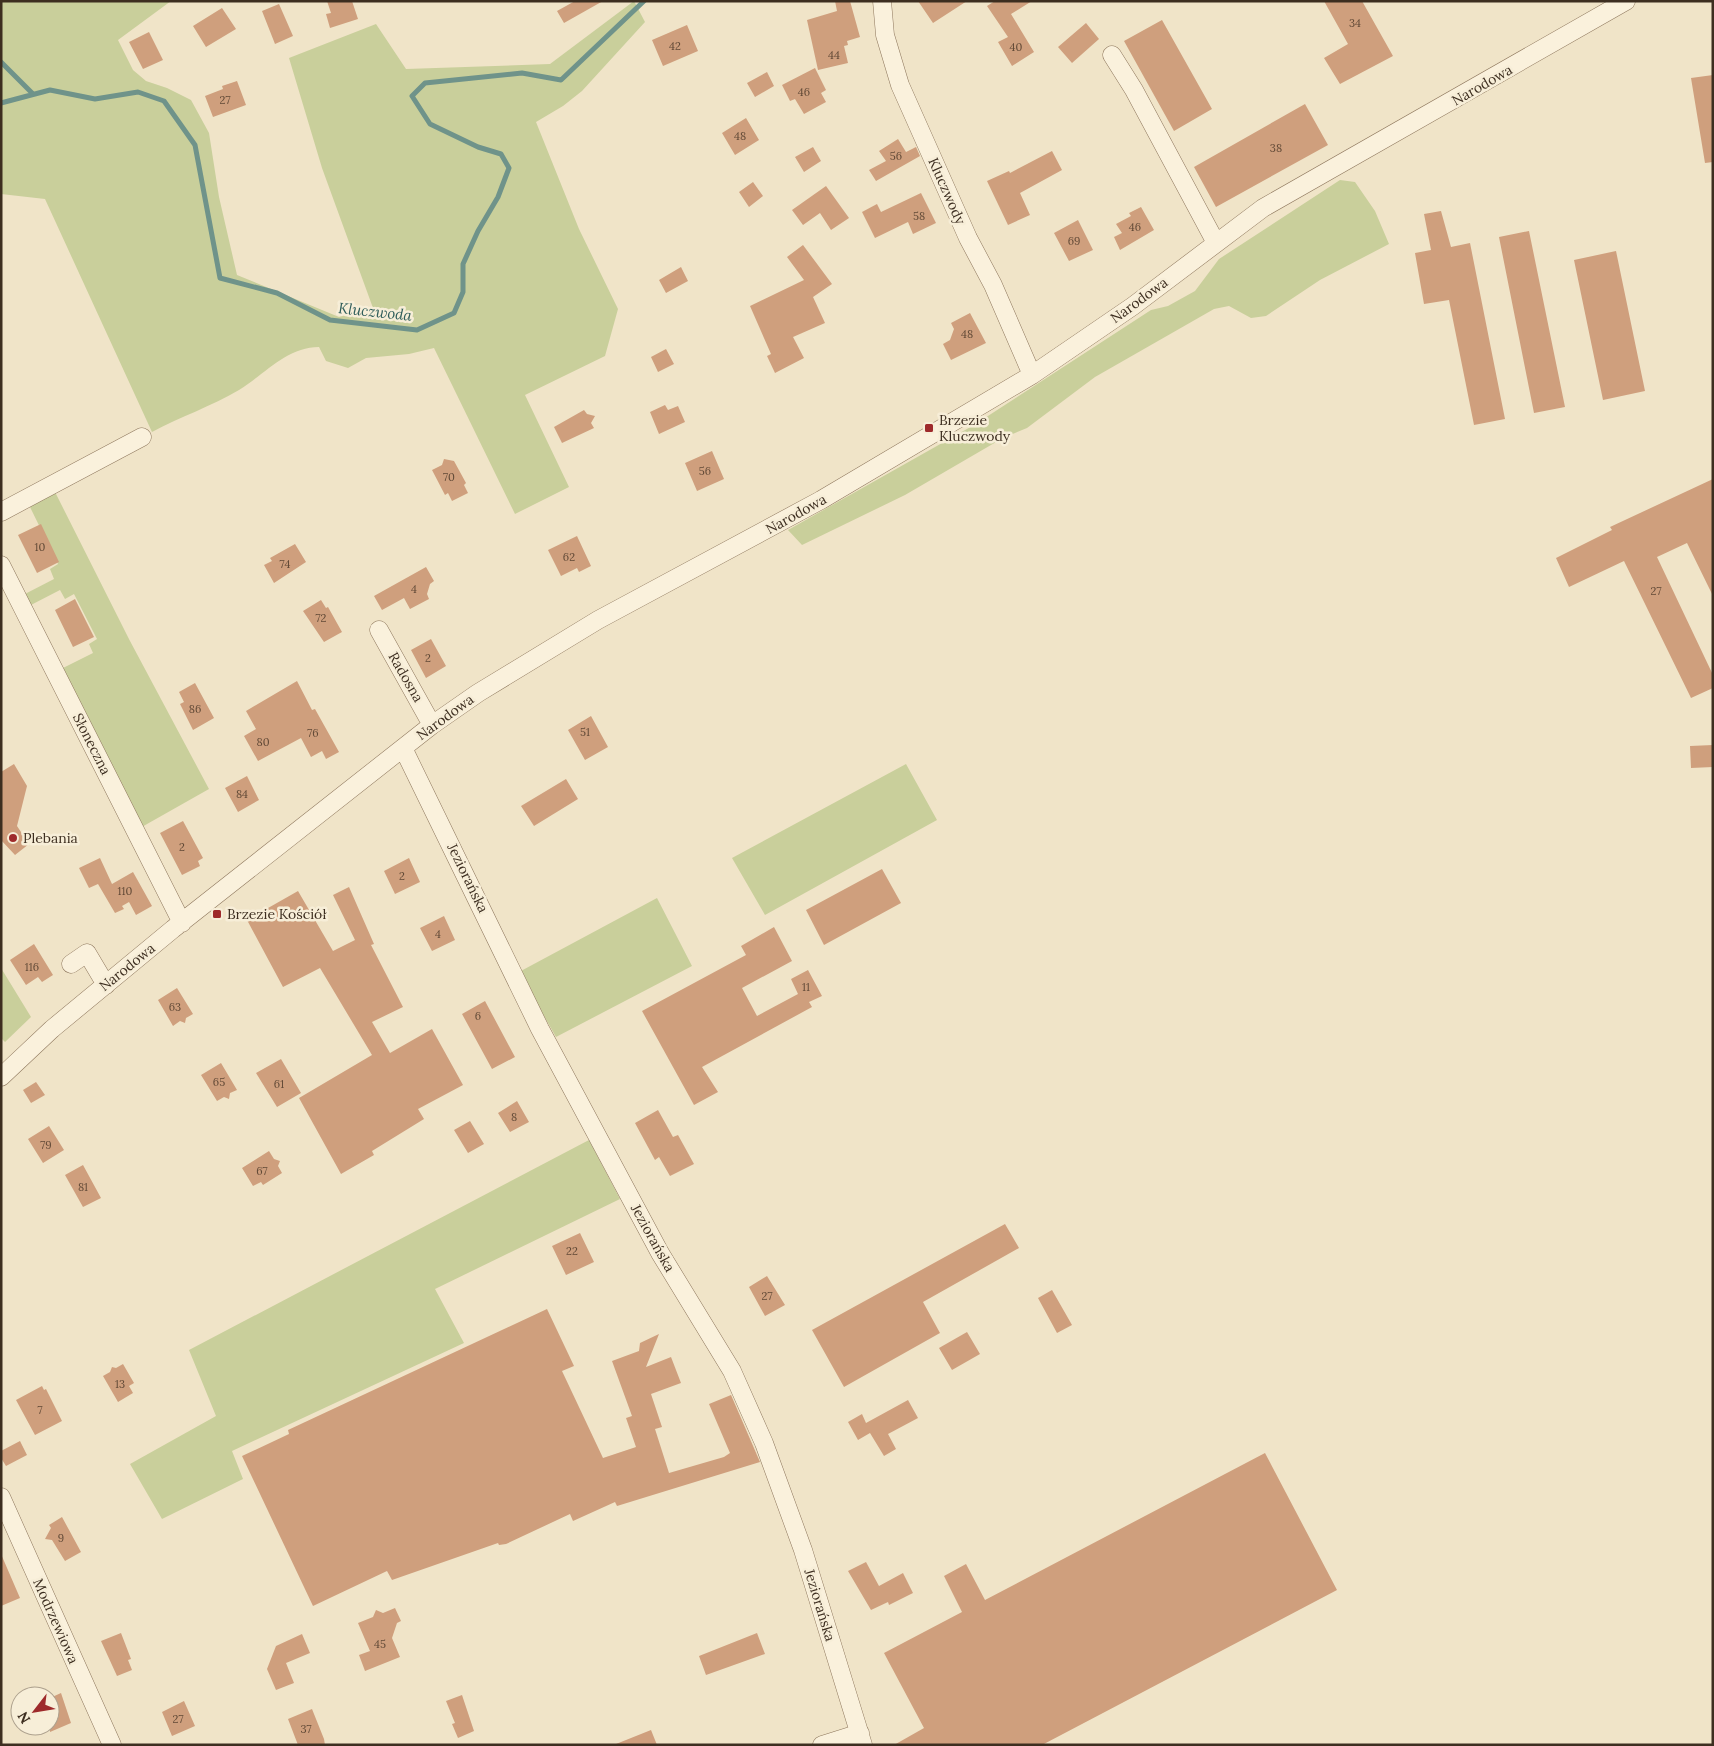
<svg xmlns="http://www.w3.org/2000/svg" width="1714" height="1746" viewBox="0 0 1714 1746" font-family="Lora,serif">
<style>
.green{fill:#c9cf9b}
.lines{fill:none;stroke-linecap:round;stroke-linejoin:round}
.stream{stroke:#6f938a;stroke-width:5}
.building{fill:#cf9f7d}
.minor-casing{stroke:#8d765c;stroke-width:19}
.minor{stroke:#faf1dc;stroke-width:18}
.poi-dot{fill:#9e2a2b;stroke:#f7eed8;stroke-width:2}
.labels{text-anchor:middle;stroke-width:5;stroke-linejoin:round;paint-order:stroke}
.number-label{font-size:11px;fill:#624a37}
.street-label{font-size:14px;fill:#3d2e20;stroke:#f7eed8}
.poi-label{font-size:14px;fill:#3d2e20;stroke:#f7eed8;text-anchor:start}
.water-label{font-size:15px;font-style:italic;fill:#2f5d5a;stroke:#f7eed8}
</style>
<rect width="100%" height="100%" fill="#f0e4c8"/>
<path class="green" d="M1,1h170l-53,39 15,30 13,11 21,7 24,12 18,33 10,64 18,78 102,42 34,-9 -51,-140 -33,-110 87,-34 30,45 144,-5 84,-63 11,21 -63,69 -19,15 -27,16 43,107 39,80 -13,47 -80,39 44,92 -54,27 -81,-166 -25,6 -43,4 -18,10 -22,-7 -7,-14c-32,0 -54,27 -80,43 -27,16 -59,27 -87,42l-107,-233 -44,-5z
M1340,180l15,2 20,29 14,33 -69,36 -54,36 -15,2 -22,-12 -15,3 -119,68 -68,51 -24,10 -98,57 -103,50 -14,-15 186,-105 177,-115 17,-4 27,-15 24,-32z
M55,492l75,149 79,148 -69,39 -79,-159 32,-16 -4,-9 8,-5 -23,-45 -9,5 -5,-9 -31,16 -6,-11 31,-16 -4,-10 8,-5 -29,-59z
M906,764l31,56 -172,95 -33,-57z
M657,898l35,68 -136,71 -37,-65z
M1,968l30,49 -26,25 -4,-4z
M589,1140l31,59 -185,90 29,54 -232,108 11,28 -81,40 -32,-55 86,-48 -27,-66z"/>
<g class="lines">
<path class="stream" d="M1,62l32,32
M1,103l49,-13 45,9 43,-7 26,9 31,44 25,133 57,15 53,27 87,10 37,-17 9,-21v-28l15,-33 20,-34 11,-29 -8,-14 -23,-7 -48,-23 -18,-28 13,-13 97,-10 39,7 83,-79"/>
</g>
<path class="building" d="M327,1h25l6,18 -28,9 -4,-14 5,-1z
M575,1h28l-39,22 -7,-12z
M835,1h15l10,36 -13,4 1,4 -4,1 4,17 -30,7 -11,-50 30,-9z
M918,1h49l-34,22z
M995,1h37l-21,13 23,38 -22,14 -14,-24 10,-5 -21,-31z
M1324,1h38l31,55 -53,28 -16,-26 24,-14z
M279,4l14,32 -18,8 -13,-33z
M222,8l14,21 -30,18 -13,-21z
M1162,20l50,89 -38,22 -50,-90z
M1086,23l13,16 -27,24 -14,-16z
M687,25l11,26 -35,15 -11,-26z
M149,32l14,28 -20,9 -14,-27z
M815,68l11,22 -5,3 5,9 -22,12 -9,-15 -5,2 -8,-16z
M767,72l7,14 -19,11 -8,-14z
M1713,75v87l-8,1 -14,-85z
M237,81l9,24 -33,12 -8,-21 18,-7 -1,-3z
M1305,104l23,41 -112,62 -22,-40z
M746,118l13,22 -24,15 -13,-22z
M898,139l8,13 10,-5 4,9 -44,25 -7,-11 17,-9 -7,-10z
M813,147l8,14 -17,11 -9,-15z
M1052,151l10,19 -42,23 10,22 -22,10 -21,-44 22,-10 1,2z
M753,182l10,14 -14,11 -10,-15z
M826,186l23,32 -18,12 -11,-17 -17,12 -11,-15z
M921,193l15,30 -23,11 -5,-12 -33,16 -13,-26 15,-8 4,8z
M1141,207l13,23 -34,20 -6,-13 8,-4 -6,-9 15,-8 -2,-3z
M1441,211l10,36 19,-4 35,176 -31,6 -25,-125 -25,4 -9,-51 16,-3 -7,-36z
M1078,220l15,30 -24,11 -15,-28z
M1529,231l36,176 -31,6 -35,-176z
M803,245l29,39 -19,13 12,26 -32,14 11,21 -29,15 -8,-17 4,-2 -21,-48 54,-26 -17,-23z
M1616,251l29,140 -42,9 -29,-140z
M681,267l7,14 -22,12 -7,-13z
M970,313l16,30 -35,17 -8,-16 7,-4 4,-11 -3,-6z
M666,349l8,15 -16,8 -7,-15z
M665,405l3,5 10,-4 7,16 -26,12 -9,-22z
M584,410l3,4 8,2 -4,7 3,5 -32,15 -8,-16z
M712,451l12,28 -27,12 -12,-28z
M444,459l10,2 12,22 -2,2 4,8 -16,8 -4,-8 -3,2 -13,-25 10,-5z
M1713,479v117l-26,-53 -30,14 56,118v13l-22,10 -67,-137 -55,26 -13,-29 56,-28 -2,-3z
M41,524l18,38 -22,11 -19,-38z
M577,536l14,30 -12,6 -2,-4 -16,8 -13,-26z
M295,544l11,18 -32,21 -10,-18 8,-4 -2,-3z
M426,567l8,14 -4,3 -3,10 2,5 -19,10 -6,-11 -22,12 -8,-14z
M75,599l19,38 -21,10 -18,-37z
M321,600l5,8 2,-1 14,25 -18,10 -21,-31z
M431,639l15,27 -20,12 -15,-28z
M297,681l15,29 3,-1 24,43 -13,7 -4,-8 -11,6 -10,-19 -43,23 -14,-25 12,-7 -10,-18z
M195,683l19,35 -21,12 -13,-26 4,-2 -5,-10z
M591,716l17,31 -23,13 -17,-30z
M1713,745v22l-22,1 -1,-22z
M14,764l13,22 -10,40 12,18 -14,11 -14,-15v-68z
M247,776l12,24 -21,12 -13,-24z
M566,779l12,20 -44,27 -13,-20z
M183,821l20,37 -5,3 2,5 -18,9 -22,-42z
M100,858l12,26 21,-12 19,34 -16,9 -7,-13 -7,4 2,3 -9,4 -17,-29 -9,4 -10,-20z
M409,858l11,24 -25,12 -11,-23z
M882,869l19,34 -77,42 -18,-35z
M349,887l25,57 -3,1 32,62 -31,15 18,31 42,-24 31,56 -45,24 6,10 -52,32 2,4 -33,19 -42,-76 73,-43 -52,-87 -37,19 -36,-67 51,-29 35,60 22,-11 -22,-45z
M444,916l11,24 -23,11 -12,-23z
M774,927l18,34 -50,27 15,28 41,-22 -7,-15 17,-9 14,26 -13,6 3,5 -110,60 16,25 -24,13 -52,-94 104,-56 -5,-9z
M34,944l19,31 -11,7 -4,-5 -12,8 -16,-25z
M177,988l16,26 -7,4 -1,5 -5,-2 -7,5 -15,-26z
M485,1001l30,56 -23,12 -30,-55z
M281,1059l20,34 -24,14 -21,-34z
M221,1063l16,27 -7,3 -1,6 -5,-2 -7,4 -16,-26z
M36,1082l9,13 -14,8 -8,-13z
M517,1101l12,21 -19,10 -12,-19z
M658,1110l15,27 5,-2 16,29 -24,12 -11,-19 -4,3 -20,-37z
M470,1121l14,23 -16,9 -14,-23z
M49,1126l15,24 -21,13 -15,-24z
M269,1151l5,8 6,2 -2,5 4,7 -19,12 -2,-3 -8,4 -11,-18z
M83,1165l18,33 -18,9 -18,-32z
M1005,1224l14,24 -96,54 17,31 -96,54 -32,-57z
M580,1233l14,29 -28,13 -14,-29z
M767,1276l18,29 -20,11 -16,-29z
M1052,1290l20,35 -15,8 -19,-35z
M547,1309l27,57 -12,5 41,87 33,-11 -10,-29 6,-2 -20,-55 27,-10 1,-8 19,-9 -13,33 25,-10 10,26 -30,11 11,33 -7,2 14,44 55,-16 6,-4 -21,-49 22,-9 29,67 -143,44 -2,-4 -42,19 -3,-7 -64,30 -7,1 -1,-2 -106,37 -5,-9 -74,35 -71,-150 47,-22 -1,-4z
M967,1332l13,22 -28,16 -13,-22z
M123,1364l11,19 -5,3 4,7 -15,9 -15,-26 7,-4 2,-5 4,1z
M42,1386l2,4 2,-1 16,32 -27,14 -19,-35z
M908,1400l10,18 -30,16 8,15 -12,7 -14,-23 -12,7 -10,-18 14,-8 4,9z
M20,1441l7,14 -21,11 -5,-8v-7z
M1265,1453l72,137 -295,155h-148l30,-17 -40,-75 78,-41 -18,-36 22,-12 19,36z
M62,1517l19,35 -16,9 -13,-21 -7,-1 6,-11 -2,-3z
M1,1554l19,44 -19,8z
M866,1562l13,24 24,-13 10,20 -24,12 -1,-3 -17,8 -23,-39z
M395,1608l6,13 -4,2 -5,15 8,19 -35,14 -6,-16 11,-4 -12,-28 15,-6 3,-7 7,3z
M121,1633l10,26 -3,1 4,10 -15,6 -16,-35z
M757,1633l8,21 -59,21 -7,-19z
M302,1634l8,19 -24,10 8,20 -18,7 -9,-21 9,-23z
M61,1693l10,30 -21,9v-34z
M462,1695l12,36 -16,7 -6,-14 3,-1 -9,-22z
M184,1701l11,25 -23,10 -10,-24z
M312,1709l12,30 1,6h-27l-10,-26z
M651,1730l6,15h-41v-1z"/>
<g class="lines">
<g class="minor-casing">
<path id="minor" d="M882,1l3,34 15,50 68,153 25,47 39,90
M1112,55l22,35 82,153
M1,512l141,-75
M1,565l181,358
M379,630l53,95
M403,748l137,281 120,224 72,118 32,72 39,107 60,195
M71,964l16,-11 19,32
M1,1077l51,-48 121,-100 259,-204 46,-32 120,-73 223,-120 211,-125 101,-69 130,-98 363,-207
M1,1497l111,248
M822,1745l38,-12"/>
</g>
<use href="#minor" class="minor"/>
</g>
<g class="poi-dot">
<rect x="924" y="423" width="10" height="10" rx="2.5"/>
<circle cx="13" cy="838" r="5"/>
<rect x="212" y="909" width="10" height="10" rx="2.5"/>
</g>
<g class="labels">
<g class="number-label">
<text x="1355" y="27">34</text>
<text x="675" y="50">42</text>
<text x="1016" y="51">40</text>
<text x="834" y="59">44</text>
<text x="804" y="96">46</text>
<text x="225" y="104">27</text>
<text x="740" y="140">48</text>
<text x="1276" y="152">38</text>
<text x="896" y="160">56</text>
<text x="919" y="220">58</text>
<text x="1135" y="231">46</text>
<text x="1074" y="245">69</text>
<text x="967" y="338">48</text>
<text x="705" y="475">56</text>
<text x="449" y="481">70</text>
<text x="40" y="551">10</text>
<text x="569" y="561">62</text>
<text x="285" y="568">74</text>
<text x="414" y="593">4</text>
<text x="1656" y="595">27</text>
<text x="321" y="622">72</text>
<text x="428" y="662">2</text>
<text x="195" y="713">86</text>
<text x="585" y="736">51</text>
<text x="313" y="737">76</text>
<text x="263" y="746">80</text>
<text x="242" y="798">84</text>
<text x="182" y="851">2</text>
<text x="402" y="880">2</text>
<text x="125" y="895">110</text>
<text x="438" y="938">4</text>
<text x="32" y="971">116</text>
<text x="806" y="991">11</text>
<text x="175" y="1011">63</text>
<text x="478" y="1020">6</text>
<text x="219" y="1086">65</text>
<text x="279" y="1088">61</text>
<text x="514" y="1121">8</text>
<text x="46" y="1149">79</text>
<text x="262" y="1175">67</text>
<text x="83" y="1191">81</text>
<text x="572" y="1255">22</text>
<text x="767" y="1300">27</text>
<text x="120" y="1388">13</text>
<text x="40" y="1414">7</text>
<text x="61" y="1542">9</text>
<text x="380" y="1648">45</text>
<text x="178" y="1723">27</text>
<text x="306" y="1733">37</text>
</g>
<g class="street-label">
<text transform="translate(1482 85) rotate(-30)" y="5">Narodowa</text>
<text transform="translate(947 191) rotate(66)" y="5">Kluczwody</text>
<text transform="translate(1139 300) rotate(-36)" y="5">Narodowa</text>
<text transform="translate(796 514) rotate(-29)" y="5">Narodowa</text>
<text transform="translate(406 677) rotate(60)" y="5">Radosna</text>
<text transform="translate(445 717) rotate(-36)" y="5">Narodowa</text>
<text transform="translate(92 744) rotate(63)" y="5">Słoneczna</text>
<text transform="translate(468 878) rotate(64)" y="5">Jeziorańska</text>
<text transform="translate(127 967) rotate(-39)" y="5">Narodowa</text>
<text transform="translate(653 1238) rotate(61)" y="5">Jeziorańska</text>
<text transform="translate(820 1605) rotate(73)" y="5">Jeziorańska</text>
<text transform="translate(56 1621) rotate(66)" y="5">Modrzewiowa</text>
</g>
<g class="poi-label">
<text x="939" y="425">Brzezie<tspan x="939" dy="16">Kluczwody</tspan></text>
<text x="23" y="843">Plebania</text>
<text x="227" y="919">Brzezie Kościół</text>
</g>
<g class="water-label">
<text transform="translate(375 312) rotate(6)" y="5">Kluczwoda</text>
</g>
</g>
<rect width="1714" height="1746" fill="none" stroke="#3d2e20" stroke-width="5"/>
<g transform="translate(35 1711) rotate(239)"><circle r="24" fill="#f7eed8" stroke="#ada18e"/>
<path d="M0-4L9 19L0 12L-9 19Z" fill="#9e2a2b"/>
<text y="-8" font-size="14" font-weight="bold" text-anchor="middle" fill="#3d2e20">N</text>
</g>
</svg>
